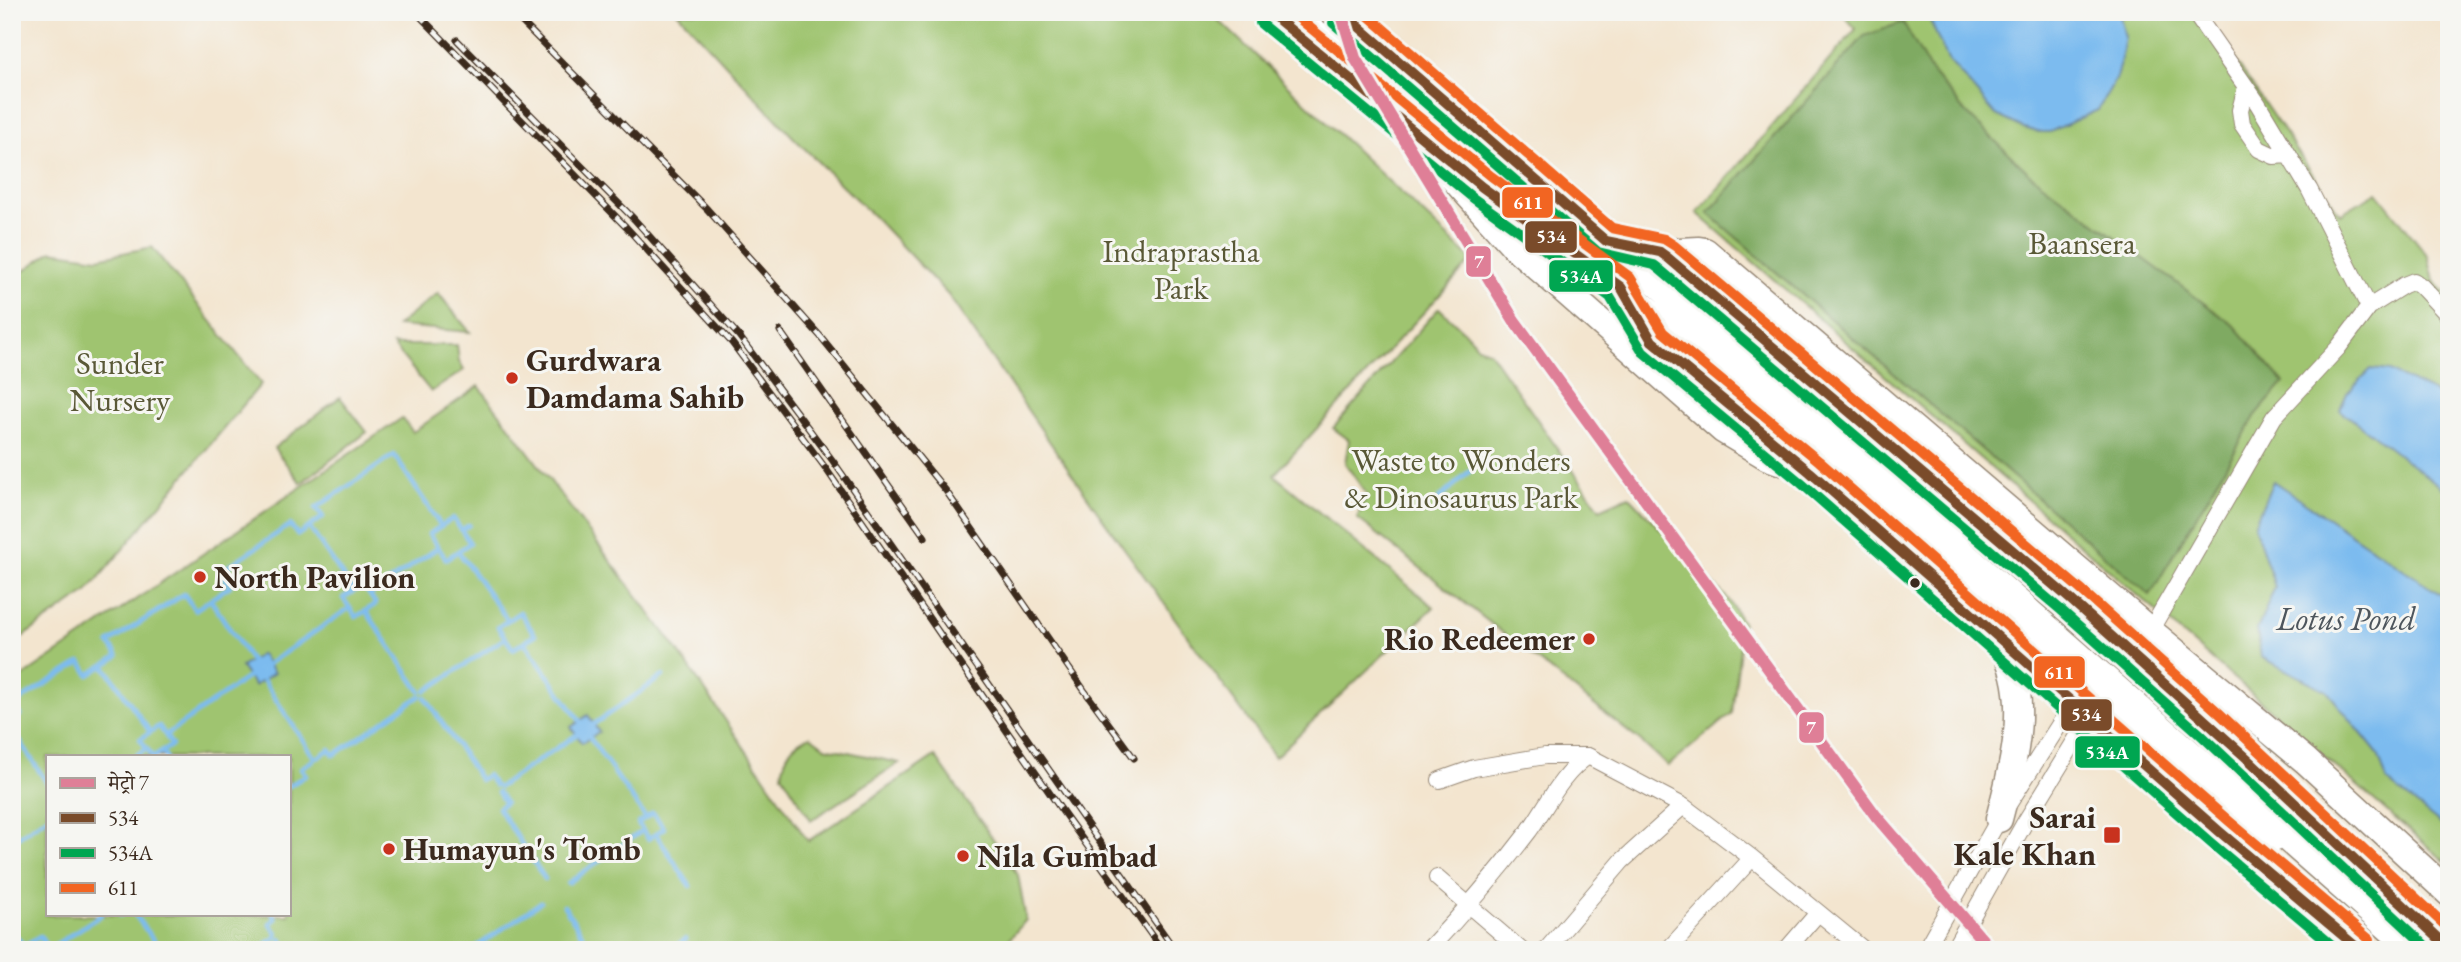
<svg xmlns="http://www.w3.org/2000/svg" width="2461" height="962" viewBox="0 0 2461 962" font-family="'EB Garamond','Noto Serif Devanagari',serif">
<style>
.green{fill:#9fc46f;stroke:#6d7746;stroke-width:2;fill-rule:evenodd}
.forest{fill:#7faa62;stroke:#5d6a40;stroke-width:2}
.water{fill:#7bbbef;stroke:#5b7286;stroke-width:2}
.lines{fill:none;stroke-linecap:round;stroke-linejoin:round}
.stream{stroke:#7bbbef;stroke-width:4.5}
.minor-casing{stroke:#978876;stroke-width:18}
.primary-casing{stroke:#978876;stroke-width:29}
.trunk-casing{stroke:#978876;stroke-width:29}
.minor{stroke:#fff;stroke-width:16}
.primary{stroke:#fff;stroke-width:26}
.trunk{stroke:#fff;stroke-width:26}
.rail-casing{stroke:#3b2a1e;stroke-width:7}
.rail{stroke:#f6f6f2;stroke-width:4.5;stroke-dasharray:13;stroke-linecap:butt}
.trunk-bridge-casing{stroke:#978876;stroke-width:29;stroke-linecap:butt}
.trunk-bridge{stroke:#fff;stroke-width:26}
.bus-1-casing{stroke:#f6f6f2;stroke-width:16}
.bus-2-casing{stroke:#f6f6f2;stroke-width:16}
.bus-3-casing{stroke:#f6f6f2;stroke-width:16}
.bus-1{stroke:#7a4b2a;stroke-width:10}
.bus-2{stroke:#00a651;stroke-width:10}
.bus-3{stroke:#f26522;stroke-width:10}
.metro-1-casing{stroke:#f6f6f2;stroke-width:18}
.metro-1{stroke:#df7f97;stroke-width:12}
.poi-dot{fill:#c8321e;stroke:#f6f6f2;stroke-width:2.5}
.bus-dot{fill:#3b2a1e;stroke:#f6f6f2;stroke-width:2.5}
.labels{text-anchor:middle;stroke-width:6;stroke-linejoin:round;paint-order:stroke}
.park-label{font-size:32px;fill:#595836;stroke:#f6f6f2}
.poi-label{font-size:32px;font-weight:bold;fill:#3b2a1e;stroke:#f6f6f2;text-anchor:start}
.water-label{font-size:33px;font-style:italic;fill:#4e565d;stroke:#f6f6f2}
.line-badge{stroke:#f6f6f2;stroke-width:2.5}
.badge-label{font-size:19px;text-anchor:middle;font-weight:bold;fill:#fff}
</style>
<rect width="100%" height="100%" fill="#f6f6f2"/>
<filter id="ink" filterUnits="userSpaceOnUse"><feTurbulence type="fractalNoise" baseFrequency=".0143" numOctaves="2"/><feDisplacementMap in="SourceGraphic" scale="14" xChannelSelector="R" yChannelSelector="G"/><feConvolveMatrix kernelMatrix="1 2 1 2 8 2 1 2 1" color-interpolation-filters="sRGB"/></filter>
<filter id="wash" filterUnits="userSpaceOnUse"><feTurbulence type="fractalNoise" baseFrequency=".00686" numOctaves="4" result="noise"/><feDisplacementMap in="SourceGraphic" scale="28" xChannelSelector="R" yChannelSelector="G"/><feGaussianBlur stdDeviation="1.57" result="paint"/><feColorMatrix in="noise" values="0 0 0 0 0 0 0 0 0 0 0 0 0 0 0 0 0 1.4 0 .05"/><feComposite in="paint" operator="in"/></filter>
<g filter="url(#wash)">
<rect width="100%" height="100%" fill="#f3e5cf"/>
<path class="green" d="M677,12h533l262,248 -198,215 160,132 -159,150 -172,-238 -155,-224 -73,-77 -82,-81z
M1841,12h361l138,202 37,-22 51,64 6,25 15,15v569l-752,-652 159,-184z
M152,247l109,137 -174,208 -75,52v-365l40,-28 46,7z
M438,293l32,39 -73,-6z
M1439,308l34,32 4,7 12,4 111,158 29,-13 99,103 15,25 -11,89 -64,53 -28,-25 -283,-223 10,-23 -22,-32 4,-23 -16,-12z
M393,345h64l2,17 5,8 -33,22z
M479,386l197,262 132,193 127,-85 83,119 8,45 -26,30h-988v-266l390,-266 11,14zM47,757h242v158h-242z
M340,397l27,35 -66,51 -27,-35z
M810,736l15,11 74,16 -88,57 -29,-46c3,-20 9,-30 28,-38z"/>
<path class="forest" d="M1903,22l27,48 37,44 64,61 205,152 48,56 -28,32 -106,180 -442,-382 156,-177z"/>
<path class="water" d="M1926,12h193l6,25 -3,18 -6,23 -18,32 -48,22h-13l-16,-5 -25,-12 -48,-55z
M2371,369l19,2 59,29v93l-109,-83 7,-17z
M2273,481l176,119v231l-62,-50 -9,-27 -51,-63 -66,-34 -4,-27 18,-43 -21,-62z
M261,654l13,19 -20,13 -13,-19z
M588,715l11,17 -17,11 -11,-16z"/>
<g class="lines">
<path class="stream" d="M1439,499l34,-31
M453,518l17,25 -24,16 -17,-25z
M309,527l44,64
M463,529l6,-4
M458,551l49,68
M363,585l13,19 -20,13 -13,-19z
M371,594l65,-45
M212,602l39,59
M366,611l54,80
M520,612l15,23 -22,14 -15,-22z
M525,643l55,78
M268,664l80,-55
M104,665l46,67
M263,680l51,77
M426,691l79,-53
M425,697l55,83 7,-5 8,11
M12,720l8,-5 -6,-11 67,-42 8,13 29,-19 -9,-13 75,-49 11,16 35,-24 -9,-15 69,-46 8,10 25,-18 -7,-9 78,-53 47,71
M594,724l69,-48
M12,729l35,54
M166,735l82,-58
M590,738l55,79
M162,751l4,6
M134,757l12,-9
M153,757l-13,-18 19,-13 13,19 -18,12
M318,757l12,-8 4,6 86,-59
M289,786l17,-11 -5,-7 12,-8
M499,787l77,-52
M498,792l7,11 -7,5 47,71
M653,813l11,15 -16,11 -10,-16z
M656,834l34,52
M12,841l35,-24
M568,883l74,-52
M564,906l28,44
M120,915h1
M135,915l26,35
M273,915l3,4 -6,4 7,10
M12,930l12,16 16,-10 9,14
M281,939l7,10 6,-4 3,5
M49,949l52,-34
M258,950l18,-13
M472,950l69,-48
M670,950l16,-11"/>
</g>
</g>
<g filter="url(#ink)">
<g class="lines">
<g class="minor-casing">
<path id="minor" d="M2246,87l-6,23 2,14 17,25 15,7 15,-1
M2369,307l35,-22 10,-4 7,5 28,30
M2150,631l124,-214 64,-69 31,-41 -60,-118 -51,-85 -64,-92
M2095,679l31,-31
M1440,780l34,-12 71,-12h43l95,50 69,52 112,92
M1437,878l84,72
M1428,950c36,-38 69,-77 101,-119 18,-25 32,-57 59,-75
M1546,950l76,-89 61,-55
M1668,950l84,-92
M1786,950l32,-37
M1925,950l74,-131 78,-122
M1953,950l71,-126 70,-114"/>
</g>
<g class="primary-casing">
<path id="primary" d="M1292,12l55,48 13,14
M1437,160l78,87 208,183 45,27 42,15 410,360 140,118
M1606,241l54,11 7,5c154,130 310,258 460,392 109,97 215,198 322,299
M1660,252l39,-2 6,1 438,374 163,136 143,132
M1999,819c14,-54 34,-124 2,-175"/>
</g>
<g class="trunk-casing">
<path id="trunk" d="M1342,12l306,263 181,161
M1482,187l139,100 191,162
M1630,304l22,37 158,131"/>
</g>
<use href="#minor" class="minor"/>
<use href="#primary" class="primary"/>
<use href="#trunk" class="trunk"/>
<g class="rail-casing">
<path id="rail" d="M416,12l210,215 106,116 92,123 236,342 102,142
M512,12l195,197 114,128 125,154 138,199 50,68
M457,40l177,179 105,117 94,125 342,489
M780,331l145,206"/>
</g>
<use href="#rail" class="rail"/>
<g class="trunk-bridge-casing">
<path id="trunk-bridge" d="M1269,12l213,175
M1829,436l585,514
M1812,449l455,396"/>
</g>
<use href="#trunk-bridge" class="trunk-bridge"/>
<g class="bus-1-casing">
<path id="bus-1" d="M1269,12l213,175 139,100 31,54 158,131 410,360 140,118
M1342,12l264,229 54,11 7,5 403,342 179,161 200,188"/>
</g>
<g class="bus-2-casing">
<path id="bus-2" d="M1260,23l213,175 137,99 33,55 158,131 410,360 127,107
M1333,23l265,229 56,13 4,3 403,342 138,123 231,217"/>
</g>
<g class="bus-3-casing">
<path id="bus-3" d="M1291,12l200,164 139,101 33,55 156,129 410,360 140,118
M1364,12l248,216 52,11 11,7 405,343 138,123 231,217"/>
</g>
<use href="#bus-1" class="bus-1"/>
<use href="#bus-2" class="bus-2"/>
<use href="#bus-3" class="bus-3"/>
<g class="metro-1-casing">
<path id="metro-1" d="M1341,12l14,46 159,262 362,496 115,134"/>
</g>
<use href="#metro-1" class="metro-1"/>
</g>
</g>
<g class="poi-dot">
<circle cx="512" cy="378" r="7"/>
<circle cx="200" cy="577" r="7"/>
<circle cx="1589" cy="639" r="7"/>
<rect x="2103" y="826" width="18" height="18" rx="3.5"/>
<circle cx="389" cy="849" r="7"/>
<circle cx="963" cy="856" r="7"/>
</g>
<circle class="bus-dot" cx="1915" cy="583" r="6"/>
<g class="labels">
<g class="park-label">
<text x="2082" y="254">Baansera</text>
<text x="1181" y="262">Indraprastha<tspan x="1181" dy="37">Park</tspan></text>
<text x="120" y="374">Sunder<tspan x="120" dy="37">Nursery</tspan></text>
<text x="1461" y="471">Waste to Wonders<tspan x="1461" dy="37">&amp; Dinosaurus Park</tspan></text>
</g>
<g class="poi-label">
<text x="526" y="371">Gurdwara<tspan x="526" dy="37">Damdama Sahib</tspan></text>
<text x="214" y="588">North Pavilion</text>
<text x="1575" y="650" text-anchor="end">Rio Redeemer</text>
<text x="2096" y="828" text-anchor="end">Sarai<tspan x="2096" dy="37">Kale Khan</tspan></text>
<text x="403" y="860">Humayun's Tomb</text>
<text x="977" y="867">Nila Gumbad</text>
</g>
<g class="water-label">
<text x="2346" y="630">Lotus Pond</text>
</g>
</g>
<g class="line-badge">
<rect x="1501" y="186" width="53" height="33" rx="7" fill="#f26522"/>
<rect x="1524" y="220" width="54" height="34" rx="7" fill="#7a4b2a"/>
<rect x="1465" y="245" width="27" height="33" rx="7" fill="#df7f97"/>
<rect x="1548" y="259" width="66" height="34" rx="7" fill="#00a651"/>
<rect x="2033" y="655" width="53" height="34" rx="7" fill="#f26522"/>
<rect x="2060" y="698" width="53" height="34" rx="7" fill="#7a4b2a"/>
<rect x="1798" y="711" width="27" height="33" rx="7" fill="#df7f97"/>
<rect x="2074" y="735" width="67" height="34" rx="7" fill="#00a651"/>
</g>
<g class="badge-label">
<text x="1528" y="209">611</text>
<text x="1551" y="243">534</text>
<text x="1479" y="268">7</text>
<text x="1581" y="283">534A</text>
<text x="2059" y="679">611</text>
<text x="2086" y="721">534</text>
<text x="1811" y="734">7</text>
<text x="2107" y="759">534A</text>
</g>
<rect width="2461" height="962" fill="none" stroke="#f6f6f2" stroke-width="42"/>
<rect x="46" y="755" width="245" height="161" fill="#f6f6f2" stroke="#aba49d" stroke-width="2"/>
<rect x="60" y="778" width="35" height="10" fill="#df7f97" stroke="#aba49d" stroke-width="2"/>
<text x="108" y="790" font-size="21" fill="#3b2a1e">मेट्रो 7</text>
<rect x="60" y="813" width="35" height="10" fill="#7a4b2a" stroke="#aba49d" stroke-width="2"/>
<text x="108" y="825" font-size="21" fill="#3b2a1e">534</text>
<rect x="60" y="848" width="35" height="10" fill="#00a651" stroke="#aba49d" stroke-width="2"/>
<text x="108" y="860" font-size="21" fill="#3b2a1e">534A</text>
<rect x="60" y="883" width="35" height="10" fill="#f26522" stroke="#aba49d" stroke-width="2"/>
<text x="108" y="895" font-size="21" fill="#3b2a1e">611</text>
</svg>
